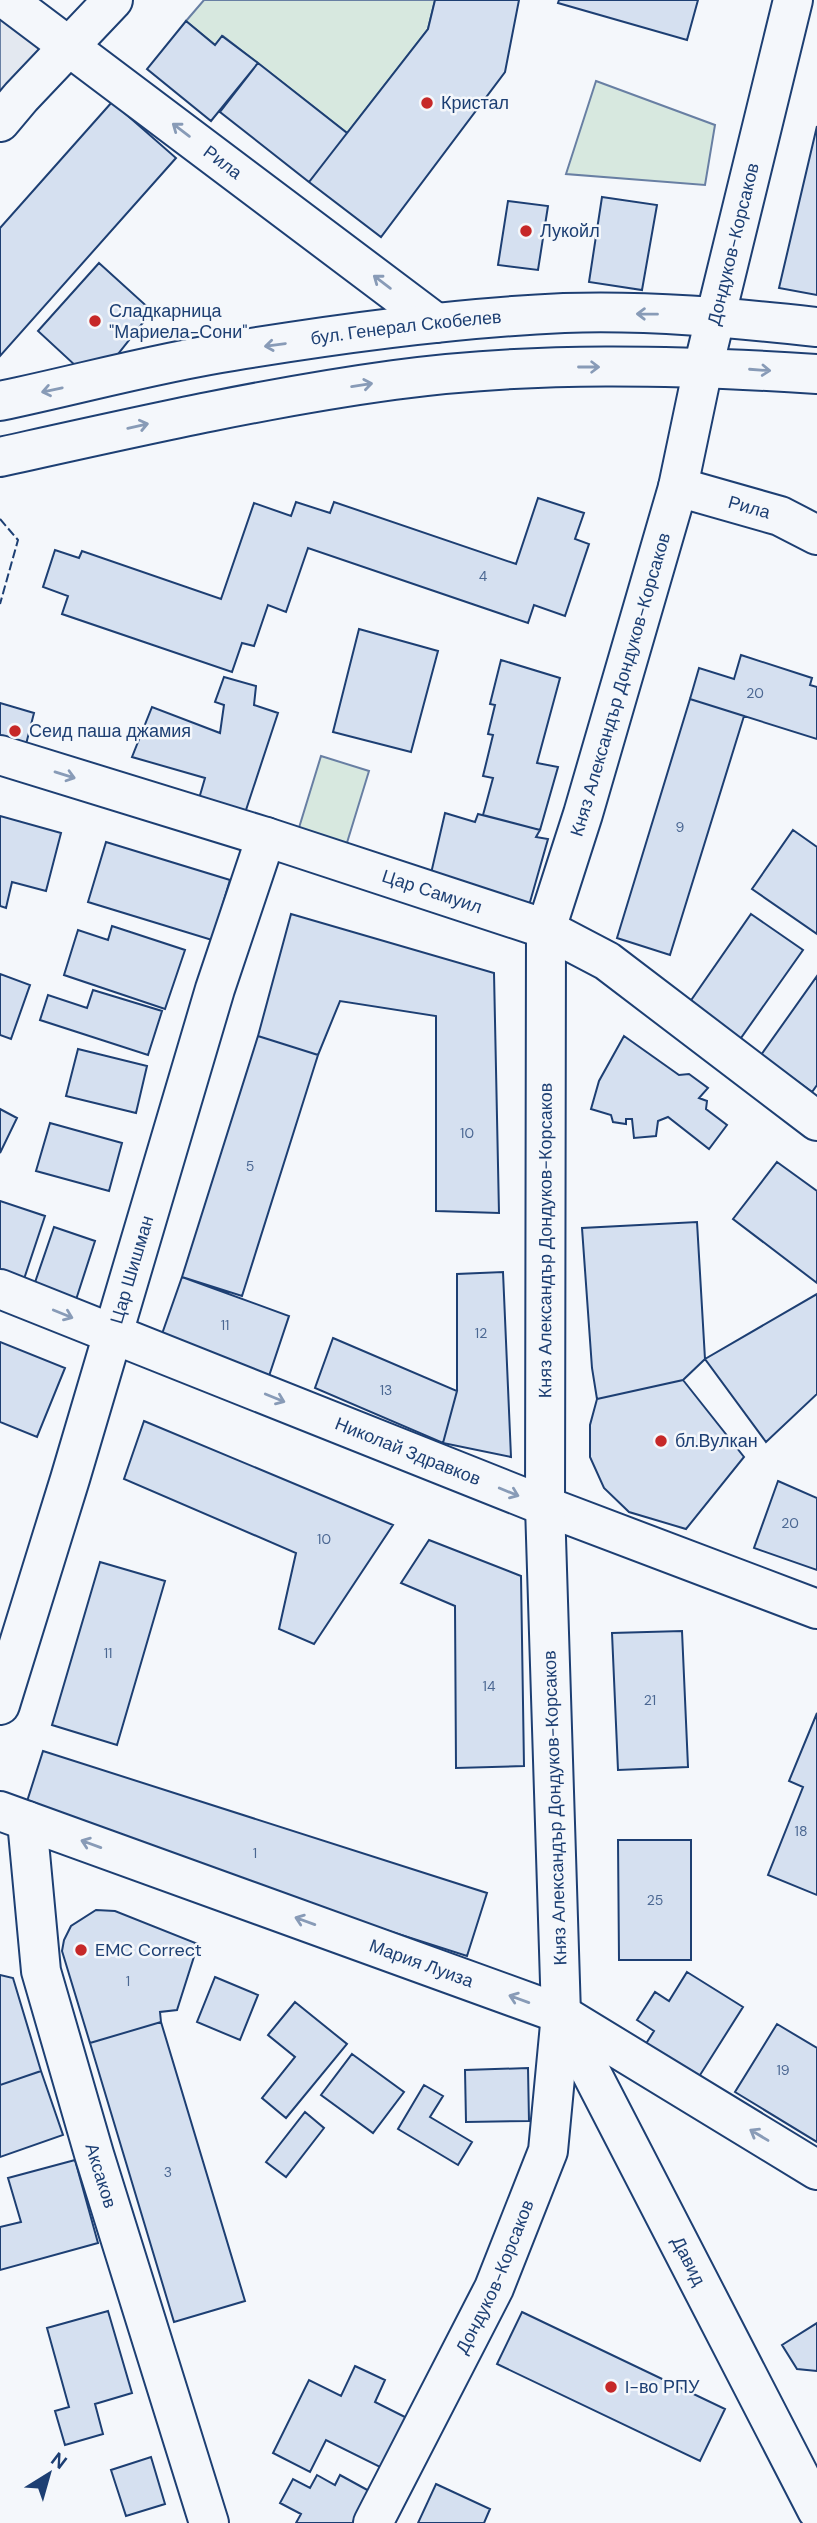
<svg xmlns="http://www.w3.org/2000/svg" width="817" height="2523" viewBox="0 0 817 2523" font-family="'DM Sans',sans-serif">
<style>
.green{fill:#d7e8df;stroke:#687fa3;stroke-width:2}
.parking{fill:#e3e8f0;stroke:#687fa3;stroke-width:2}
.building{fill:#d5e0f0;stroke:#1d3f73;stroke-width:2}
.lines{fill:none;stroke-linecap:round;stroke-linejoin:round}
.minor-casing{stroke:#1d3f73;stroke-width:42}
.major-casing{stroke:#1d3f73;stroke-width:42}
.minor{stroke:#f4f7fb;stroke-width:38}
.major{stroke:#f4f7fb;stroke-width:38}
.fence{stroke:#1d3f73;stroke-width:2;stroke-dasharray:9 3.5;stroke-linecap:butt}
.oneway{stroke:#889bb7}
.poi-dot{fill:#c62828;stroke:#f4f7fb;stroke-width:2.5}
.labels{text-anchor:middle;stroke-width:5;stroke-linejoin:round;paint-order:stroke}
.number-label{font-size:14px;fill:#4b6792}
.poi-label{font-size:18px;fill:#1d3f73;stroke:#f4f7fb;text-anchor:start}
.street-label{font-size:18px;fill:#1d3f73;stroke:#f4f7fb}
</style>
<rect width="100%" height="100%" fill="#f4f7fb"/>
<path class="green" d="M204,0h231l-7,29 -81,104 -124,-97 -8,9 -29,-24z
M596,81l119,44 -10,60 -139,-11z
M321,756l48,15 -27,88 -48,-15z"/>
<path class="parking" d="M0,0l69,45 -69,77z"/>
<path class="building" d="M435,0h84l-14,72 -124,165 -72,-55 119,-153z
M559,0h139l-11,40 -129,-37z
M186,21l29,24 7,-9 36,27 -47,58 -64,-52z
M258,63l89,70 -38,49 -89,-70z
M112,102l64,56 -176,198v-128z
M817,126v169l-38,-7z
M602,197l55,8 -15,85 -53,-8z
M508,201l40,5 -10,64 -40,-5z
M99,263l53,48 -38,48 -36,9 -40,-37z
M538,498l46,15 -9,26 14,5 -24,72 -31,-11 -6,18 -220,-75 -22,64 -18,-7 -14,41 -12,-3 -10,29 -170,-58 6,-18 -25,-9 12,-37 24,8 3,-7 139,48 33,-96 37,13 5,-14 34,11 4,-11 182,62z
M359,629l79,22 -27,101 -78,-20z
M741,655l71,23 -2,7 7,2v52l-127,-40 9,-31 35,11z
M501,660l59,18 -23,85 21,4 -18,63 -57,-15 10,-37 -10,-2 10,-41 -5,-1 7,-29 -5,-1z
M224,677l32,9 -2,19 24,8 -35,106 -47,-10 9,-31 -73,-21 20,-50 68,26 4,-28 -9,-3z
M690,699l54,17 -74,239 -53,-17z
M0,703l34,10 -11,43 -23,-7z
M445,813l30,9 3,-8 62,16 -4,7 12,2 -22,77 -97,-34z
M0,816l61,17 -15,58 -34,-9 -6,26 -6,-2z
M793,830l24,17v87l-65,-45z
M106,842l124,38 -18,60 -124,-38z
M291,914l203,59 5,240 -63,-2v-195l-96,-15 -22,54 -60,-19z
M751,914l52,36 -67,95 -51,-36z
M112,926l73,24 -20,59 -101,-34 14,-45 30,10z
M0,974l30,11 -19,54 -11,-4z
M817,976v109l-5,7 -51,-37z
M93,990l69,21 -14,44 -108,-35 8,-25 39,13z
M258,1036l60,19 -76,241 -60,-19z
M624,1036l55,39 10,-1 19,14 -9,10 8,3 -1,8 21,16 -18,24 -41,-32 -10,4 -2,15 -22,2 -2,-19h-6v5l-13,-2 -2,-7 -20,-6 8,-28z
M78,1049l69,17 -11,47 -70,-17z
M0,1109l17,9 -17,35z
M50,1123l72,20 -13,48 -73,-20z
M777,1162l40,29v92l-84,-64z
M0,1201l45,15 -21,63 -24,-8z
M697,1222l8,137 -22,21 -86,19 -5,-31 -10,-140z
M54,1227l41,14 -23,71 -42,-15z
M503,1272l8,185 -68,-14 14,-52v-117z
M182,1277l107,39 -20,60 -107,-42z
M817,1294v100l-51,48 -61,-83z
M333,1338l124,53 -14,52 -128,-55z
M0,1342l65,26 -28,69 -37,-15z
M683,1380l61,77 -58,72 -57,-17 -25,-24 -14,-31v-32l7,-26z
M144,1421l249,104 -79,119 -35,-15 17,-76 -172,-74z
M778,1481l39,17v72l-63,-22z
M429,1540l92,36 3,190 -68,2 -1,-162 -54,-23z
M100,1562l65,19 -48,164 -65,-20z
M682,1631l6,136 -70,3 -6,-137z
M817,1713v182l-49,-20 35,-88 -14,-6z
M43,1751l444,142 -20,63 -444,-142z
M618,1840h73v120h-72z
M96,1910l19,1 83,33 -21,66 -17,2 1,10 -71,21 -28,-92 2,-11 7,-14z
M687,1972l56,35 -48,76 -53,-33 12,-19 -17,-11 18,-28 14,9z
M0,1975l13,3 28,93 -41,14z
M215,1977l43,18 -18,45 -43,-18z
M295,2002l52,42 -61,74 -24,-20 33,-41 -27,-22z
M161,2022l84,279 -71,21 -84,-279z
M777,2024l40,24v94l-82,-50z
M352,2054l52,38 -31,41 -52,-38z
M528,2068l1,53 -63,1 -1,-52z
M41,2071l22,64 -63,22v-72z
M424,2085l19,11 -13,21 42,25 -14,23 -60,-36z
M305,2112l19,16 -38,49 -20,-15z
M75,2160l23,83 -98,27v-43l21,-5 -13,-44z
M108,2311l24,82 -37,11 8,30 -38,11 -10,-34 14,-4 -22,-79z
M522,2312l203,97 -25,52 -203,-97z
M817,2323v48l-20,-2 -15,-24z
M355,2366l30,14 -10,22 32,16 -25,50 -56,-28 -16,32 -37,-19 36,-73 32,16z
M151,2457l14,47 -39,12 -15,-46z
M317,2475l18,10 5,-10 31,17 -17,31h-58l5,-9 -21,-11 13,-24 17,9z
M436,2484l54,25 -6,14h-66z"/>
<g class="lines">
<g class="minor-casing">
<g id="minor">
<path id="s1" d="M7,0l429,323"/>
<path d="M0,122l21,-25 92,-97"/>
<path id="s2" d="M678,487l102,29 37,19"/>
<path id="s3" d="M0,755l266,82 280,92 61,32 210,160"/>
<path id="s4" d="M0,1289l545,217 272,103"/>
<path id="s5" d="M0,1705l70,-226 145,-490 51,-152"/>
<path id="s6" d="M0,1811l561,203 256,156"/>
<path id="s7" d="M27,1821l14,150 53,183 115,369"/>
<path id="s8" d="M561,2014l256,496"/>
<path id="s9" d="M373,2523l121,-235 54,-137 13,-137 -16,-508 1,-577 37,-115 95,-327 25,-119 90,-368"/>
</g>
</g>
<g class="major-casing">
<g id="major">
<path id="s10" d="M0,401c77,-16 155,-38 233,-50 109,-18 220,-33 331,-38 85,-3 169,5 253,14"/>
<path d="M0,457c131,-29 262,-59 394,-77 140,-19 283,-15 423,-6"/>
</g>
</g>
<use href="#minor" class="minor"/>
<use href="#major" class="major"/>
<path class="fence" d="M0,519l18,21 -18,64"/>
</g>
<defs><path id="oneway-shaft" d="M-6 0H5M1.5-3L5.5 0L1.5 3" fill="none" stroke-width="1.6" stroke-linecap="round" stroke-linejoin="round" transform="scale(1.75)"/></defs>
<g class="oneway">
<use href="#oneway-shaft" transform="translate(181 130) rotate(-143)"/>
<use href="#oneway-shaft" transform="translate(382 282) rotate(-143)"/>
<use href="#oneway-shaft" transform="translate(647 314) rotate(-179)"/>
<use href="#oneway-shaft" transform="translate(275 345) rotate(172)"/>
<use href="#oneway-shaft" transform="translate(589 367)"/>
<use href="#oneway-shaft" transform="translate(760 370) rotate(4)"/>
<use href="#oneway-shaft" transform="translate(362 385) rotate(-9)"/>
<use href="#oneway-shaft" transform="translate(52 390) rotate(168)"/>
<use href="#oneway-shaft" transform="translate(138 426) rotate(-13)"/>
<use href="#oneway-shaft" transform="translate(65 775) rotate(17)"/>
<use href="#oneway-shaft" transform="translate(63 1314) rotate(22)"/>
<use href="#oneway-shaft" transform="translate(275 1398) rotate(22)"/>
<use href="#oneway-shaft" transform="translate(509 1492) rotate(22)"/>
<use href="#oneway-shaft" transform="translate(91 1844) rotate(-160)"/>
<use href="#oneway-shaft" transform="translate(305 1921) rotate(-160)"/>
<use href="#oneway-shaft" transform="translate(519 1999) rotate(-160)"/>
<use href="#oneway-shaft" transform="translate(759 2135) rotate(-149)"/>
</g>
<g class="poi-dot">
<circle cx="427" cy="103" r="7"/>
<circle cx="526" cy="231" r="7"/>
<circle cx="95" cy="321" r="7"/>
<circle cx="15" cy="731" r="7"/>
<circle cx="661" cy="1441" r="7"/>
<circle cx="81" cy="1950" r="7"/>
<circle cx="611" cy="2387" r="7"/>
</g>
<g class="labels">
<g class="number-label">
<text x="483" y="581">4</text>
<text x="755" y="698">20</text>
<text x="680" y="832">9</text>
<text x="467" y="1138">10</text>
<text x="250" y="1171">5</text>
<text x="225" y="1330">11</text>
<text x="481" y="1338">12</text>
<text x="386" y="1395">13</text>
<text x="790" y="1528">20</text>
<text x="324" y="1544">10</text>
<text x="108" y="1658">11</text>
<text x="489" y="1691">14</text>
<text x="650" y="1705">21</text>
<text x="801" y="1836">18</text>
<text x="255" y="1858">1</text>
<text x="655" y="1905">25</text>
<text x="128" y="1986">1</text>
<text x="783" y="2075">19</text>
<text x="168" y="2177">3</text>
</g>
<g class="poi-label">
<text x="441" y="109">Кристал</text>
<text x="540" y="237">Лукойл</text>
<text x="109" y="317">Сладкарница<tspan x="109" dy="21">"Мариела-Сони"</tspan></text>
<text x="29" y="737">Сеид паша джамия</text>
<text x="675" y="1447">бл.Вулкан</text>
<text x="95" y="1956">EMC Correct</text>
<text x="625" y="2393">I-во РПУ</text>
</g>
<g class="street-label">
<text dy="6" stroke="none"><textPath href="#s1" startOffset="270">Рила</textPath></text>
<text dy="6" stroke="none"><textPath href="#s9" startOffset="2345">Дондуков-Корсаков</textPath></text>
<text dy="6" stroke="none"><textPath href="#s10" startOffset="413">бул. Генерал Скобелев</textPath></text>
<text dy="6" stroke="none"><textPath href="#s2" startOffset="74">Рила</textPath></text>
<text dy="6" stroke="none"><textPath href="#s9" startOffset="1890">Княз Александър Дондуков-Корсаков</textPath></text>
<text dy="6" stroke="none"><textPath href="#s3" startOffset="453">Цар Самуил</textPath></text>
<text dy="6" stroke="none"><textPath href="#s9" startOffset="1323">Княз Александър Дондуков-Корсаков</textPath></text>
<text dy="6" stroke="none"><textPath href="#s5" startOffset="455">Цар Шишман</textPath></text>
<text dy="6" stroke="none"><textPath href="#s4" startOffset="439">Николай Здравков</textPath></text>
<text transform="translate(555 1808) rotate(-92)" y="6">Княз Александър Дондуков-Корсаков</text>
<text dy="6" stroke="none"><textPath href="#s6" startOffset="448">Мария Луиза</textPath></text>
<text dy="6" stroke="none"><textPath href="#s7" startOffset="364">Аксаков</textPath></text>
<text dy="6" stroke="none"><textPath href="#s8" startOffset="278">Давид</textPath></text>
<text dy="6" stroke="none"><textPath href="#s9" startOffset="275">Дондуков-Корсаков</textPath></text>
</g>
</g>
<g transform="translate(49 2474) rotate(37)" stroke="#f4f7fb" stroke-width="5" paint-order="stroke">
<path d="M0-5L12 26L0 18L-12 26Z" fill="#1d3f73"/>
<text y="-10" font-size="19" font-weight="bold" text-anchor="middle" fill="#1d3f73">N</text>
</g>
</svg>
